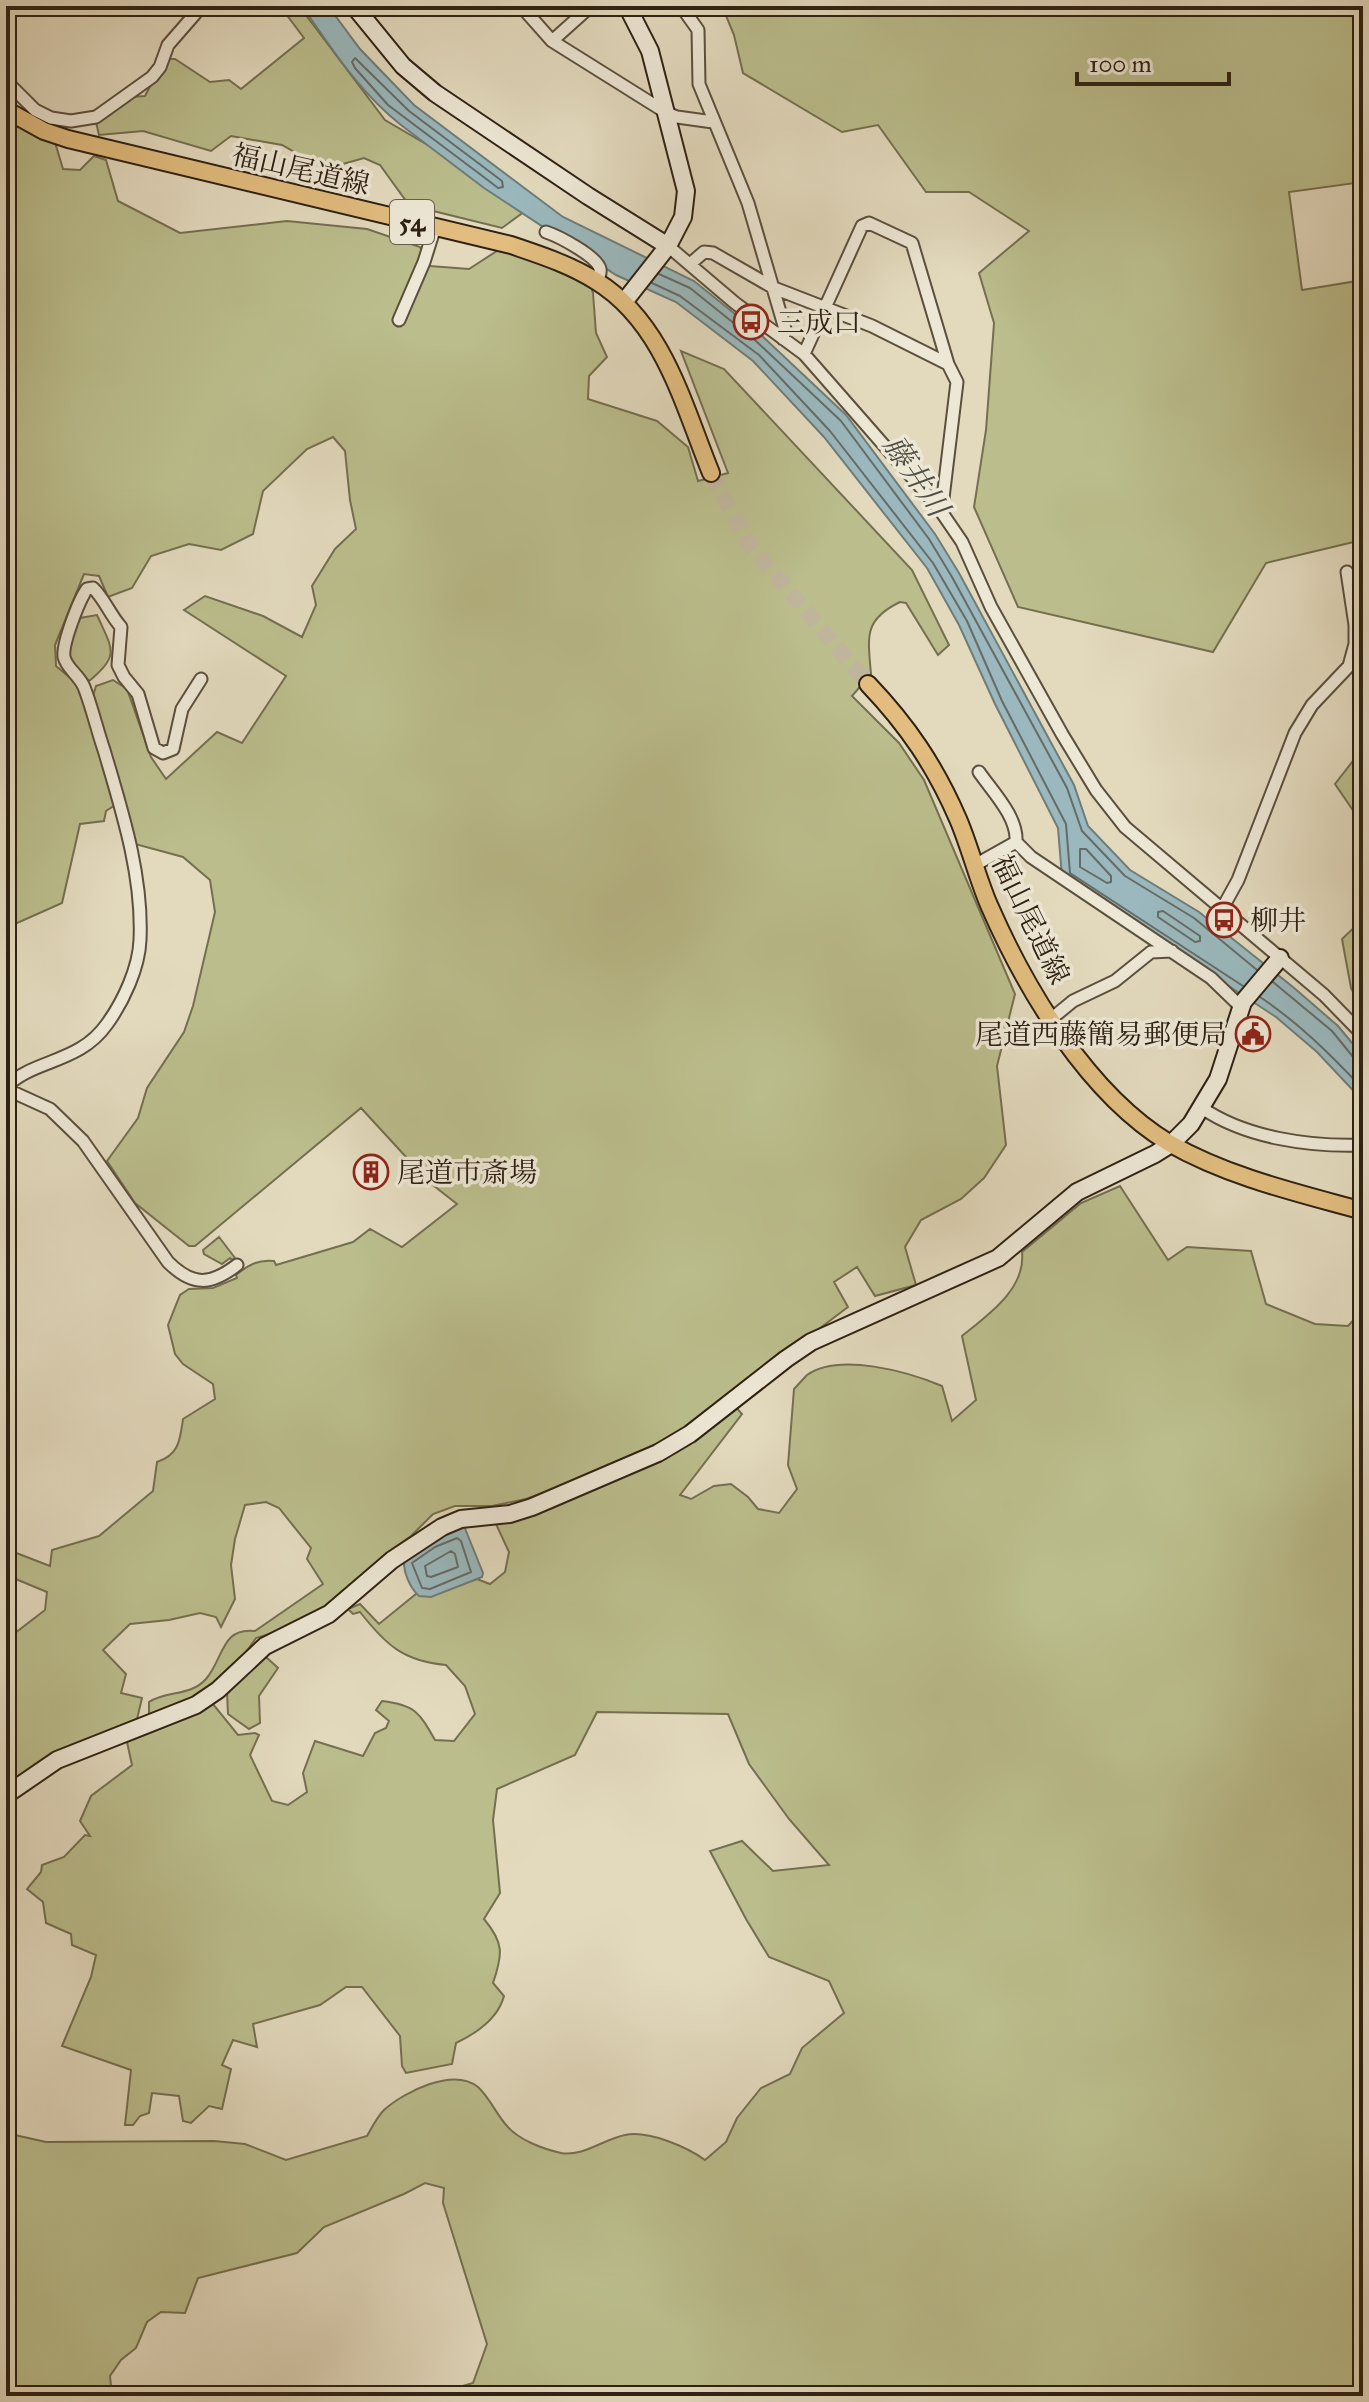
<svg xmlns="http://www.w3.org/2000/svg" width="1369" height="2402" viewBox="0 0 1369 2402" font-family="'IM FELL Great Primer','Noto Serif JP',serif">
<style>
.green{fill:#bbbd8c;stroke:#746f50;stroke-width:2}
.water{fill:#9ab8bd;stroke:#6f7c79;stroke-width:2}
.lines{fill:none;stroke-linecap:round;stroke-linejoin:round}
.shore{stroke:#646c68;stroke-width:2}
.primary-tunnel{stroke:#bfb59c;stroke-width:16;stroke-dasharray:16 8;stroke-linecap:butt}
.street-casing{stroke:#5b4f3e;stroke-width:15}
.secondary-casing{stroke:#2e2113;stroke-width:20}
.primary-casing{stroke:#2e2113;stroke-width:20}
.street{stroke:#ede7d5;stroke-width:11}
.secondary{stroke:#ede7d5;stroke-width:16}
.primary{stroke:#e2bd7f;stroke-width:16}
.labels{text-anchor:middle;stroke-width:7;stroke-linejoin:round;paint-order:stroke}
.shield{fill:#ede7d5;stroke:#675c4d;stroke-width:2}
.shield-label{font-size:26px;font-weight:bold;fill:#2e2113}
.street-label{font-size:28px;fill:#2e2113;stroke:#ede7d5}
.poi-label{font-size:28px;fill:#2e2113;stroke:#ede7d5;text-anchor:start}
.water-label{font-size:30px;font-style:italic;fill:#4e4e46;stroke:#ede7d5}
</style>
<rect width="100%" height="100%" fill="#e3dabe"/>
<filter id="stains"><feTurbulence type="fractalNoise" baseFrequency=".0025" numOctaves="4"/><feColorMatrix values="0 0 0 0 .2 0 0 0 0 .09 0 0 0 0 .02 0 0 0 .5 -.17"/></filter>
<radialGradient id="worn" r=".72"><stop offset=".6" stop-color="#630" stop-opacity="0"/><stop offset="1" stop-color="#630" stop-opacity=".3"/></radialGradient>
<path class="green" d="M280,6h19l86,114 147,86 -30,22 -93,-23 -29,-40 -16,-7 -21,6 -38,-6 -23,-13 -51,-9 -20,15 -68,-20 -44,4 -4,-17 35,-21 15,-1 19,-37h11l35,23 19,-2 12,9 63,-51z
M722,6h641v176l-74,10 13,98 61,-10v271l-5,-10 -92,22 -53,89 -195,-45 -44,-100 12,-77 8,-107 -15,-50 50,-42 -60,-39h-43l-48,-67 -36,7 -99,-59 -9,-38z
M6,113l45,16 12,40 17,1 14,-14 12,4 12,41 62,32 107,-12 80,8 53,18 10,19 39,3 34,-22 82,21 8,25 3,40 11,24 -18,19 -1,23 69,22 31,26 10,34 30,-8 -47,-122 43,18 188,201 37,75 -11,10 -32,-52 -6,-1c-37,18 -32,35 -29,72l-19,22 47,47 25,37 91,214 -18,72 9,79 -22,33 -23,21 -40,21 -16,27 11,38 -41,11 -18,-29 -23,15 14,25 -169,127 -114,51 -39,14 -34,7h-37l-22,8 -22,22 -24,17 -57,51 -54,28 -20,6 -13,18 -30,34 -64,26v-14c18,-12 41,-5 57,-23 18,-21 15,-52 49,-48l68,-47 -16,-25 4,-11 -32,-40 -13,-6 -21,3 -10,34 -4,26 4,34 -14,28 -5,-10 -16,-4 -31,7 -39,4 -27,26 23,24 -5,19 21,5 -5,21 -75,31 -56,37v-147l39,-30 2,-18 -41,-17v-26l44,17 2,-16 47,-14 54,-45 4,-29c22,-7 23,-22 26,-43l32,-20 -2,-15 -30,-20 -8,-10 -7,-29 12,-30 9,-6 24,-1 24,-10 -1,-3c12,-10 23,-16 38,-14l2,4 77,-23 17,-13 32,18 55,-43 -28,-22 -68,-74 -166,138h-6l-54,-43 -28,-42 31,-43 9,-30 37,-56 9,-26 22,-94 -5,-32 -27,-23 -48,-13 -44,-142 5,-16 17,-6 14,9 24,68 15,22 51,-47 25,11 44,-67 -102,-66 21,-14 58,20 39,21 14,-32 -4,-19 23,-37 21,-20 -6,-29 -5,-49 -12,-14 -26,12 -44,42 -10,43 -32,16 -32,-6 -38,12 -19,32 -24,9 -9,-21 -15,-2 -29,71 1,21 24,20 35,119 -9,6 -2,10 -24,3 -18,79 -56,25z
M97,615c15,34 24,40 -8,66l-13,-14 -9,-16 13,-33z
M1363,748v77l-28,-41z
M1363,919v92l-12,-23 -9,-49z
M1120,1186l48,74 19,-13 64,4 15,53 49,20 33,2 15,-16v1086h-922l5,-5 27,-8 14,-39 -44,-141 1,-15 -19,-5 -21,11 -80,33 -27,26 -99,25 -13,35 -24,-1 -14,10 -11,26 -15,12 -11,16 2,20h-106v-263l40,9 168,-1 31,3 41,16 81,-24c5,-9 10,-19 17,-26 20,-18 69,-43 94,-23 12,11 18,27 29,39 12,14 36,23 54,27 22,4 43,-14 64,-18 23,-5 62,12 80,25l21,-18 11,-24 24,-30 29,-14 12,-26 42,-35 -15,-32 -60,-24 -23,-38 -36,-68 32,-10 31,30 56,-6 -40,-46 -40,-55 -21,-50 -131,-2 -22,43 -78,34 -4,31 7,73 -16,26c20,24 19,35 9,64l11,13c-6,23 -27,37 -48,47l-4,21 -46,9 -4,-7 -2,-30 -38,-49h-16l-26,18 -67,19 4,23 -24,-7 -11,25 9,4 -9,40 -13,-3 -18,17 -8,-2 -4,-25 -27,-3 -3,20 -9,3 -7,9h-8l6,-55 -69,-24 29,-69 5,-22 -24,-10 -1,-11 -25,-11 -3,-21 -16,-13 14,-17 1,-7 22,-8 21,-22 5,1 -10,-15 11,-25 41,-31 -5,-23 70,-28 16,-10 25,31 17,-2 4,2 -9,20 22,46 16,4 19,-13 -4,-19 12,-32 48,15 12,-23 11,-5 3,-7 -13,-11 6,-9c33,4 37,11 53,39l19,1 21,-27 -10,-28 -19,-21c-43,-4 -60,-20 -86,-53l-7,2 -5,-5 12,-5 19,20 48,-39 31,1 19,-7 13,5 15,-12 4,-20 -13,-28 56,-16 110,-50 73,-52 7,8 -62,81 11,4 23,-13 17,-2 17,13 10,12 21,4 18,-24 -9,-24 6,-76c4,-4 9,-10 13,-14 32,-23 102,-3 135,11l10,35 24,-21 -14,-64c26,-21 64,-47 60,-84l59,-49z
M219,1237l16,21 -3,2 -2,-2 -8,6 -18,-10 -1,-4z
M266,1657l12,11 -19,28 1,27 -11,6 -21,-15 -1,-22 22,-23z"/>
<path class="water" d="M302,6h26l32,43 54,56 149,112 131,64 67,54 85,80 89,119 24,39 115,212 14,41 42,44 69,42 94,75 45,39 25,30v45l-46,-49 -41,-35 -214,-140 -4,-49 -63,-124 -36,-79 -32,-57 -103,-131 -71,-76 -77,-59 -60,-27 -132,-87 -83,-63c-41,-32 -69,-76 -99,-119z
M464,1526l19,47 -1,4 -51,20 -12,-1c-9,-8 -16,-24 -15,-37l27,-19z"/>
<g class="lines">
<path class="shore" d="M355,58l54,53 93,70 1,6 -5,1 -9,-7 -101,-76 -33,-37 -3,-6z
M659,274l31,14 66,53 85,80 88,118 23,38 115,211 15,43 43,45 69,42 63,52
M652,283l28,13 79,59 71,76 103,132 34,58 35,80 64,123 4,49 173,113
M1080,849h6l25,27v6l-4,1 -27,-16z
M1163,911l37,25v5l-5,1 -37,-25v-5z
M1273,982l59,49 22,27 9,2
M1260,997c39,26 71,58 103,92
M457,1538l4,3 10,31 -41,17 -8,-1 -10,-25 23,-16z
M451,1551l4,3 3,13 -27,10 -4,-1 -2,-10z"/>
<path class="primary-tunnel" d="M711,473l38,71 119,140"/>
<g class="street-casing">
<path id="street" d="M521,6l31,35 115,72 10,4 36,5
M681,6l17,24 1,54 49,119 37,126 -2,10
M552,41l39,-35
M6,81l29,29 16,8 20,3 25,-4 56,-40 8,-10 8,-22 27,-31 -3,-8
M546,232c12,4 51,24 54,37 1,4 -1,8 -3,12
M668,246l67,57 69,51 134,153 24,35 29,65 71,127 34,56 29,37 199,168 39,40
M690,264l14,-12 9,1 61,35 98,38 76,38
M399,320l25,-58 11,-35
M804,354l58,-128 7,-3 43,20 36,121 9,18 -14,116 -5,9
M979,772c13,19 39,45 37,70l15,15 180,121 30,29
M975,865l41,-23
M1222,909l16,-29 57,-147 17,-28 37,-39 6,-22v-19l-8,-53
M1051,1019l22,-18 42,-20 36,-29 21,-1
M6,1087c27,-28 73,-23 101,-63 16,-22 32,-56 33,-84 3,-64 -18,-129 -36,-190 -7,-20 -12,-43 -20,-63 -5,-12 -17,-18 -20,-30 -2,-13 15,-57 23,-68l6,-1c11,10 17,27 28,39l-3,38 6,12 14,17 16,54 9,5 10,-4 9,-40 19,-30
M6,1089l44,20 33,32 85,121c25,25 43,23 69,3
M1202,1108c44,30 108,39 161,37"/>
</g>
<g class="secondary-casing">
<path id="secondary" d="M354,6l49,60 32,27 153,103 80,50
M624,302l44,-56 15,-29 3,-26 -36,-140 -23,-45
M6,1795l51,-35 139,-55 22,-15 47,-44 64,-32 63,-54 50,-33 19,-8 49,-5 22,-7 126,-54 32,-19 96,-75 25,-17 187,-84 79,-66 78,-38 16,-10 20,-20 27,-45 25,-77 37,-44"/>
</g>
<g class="primary-casing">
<path id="primary" d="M6,110l38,21 24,8 443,106c29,10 58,19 85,36 67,41 87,123 115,192
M868,684c40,42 67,82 90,135 12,28 19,58 31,86 37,85 99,189 180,238 59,34 129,50 194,68"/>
</g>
<use href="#street" class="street"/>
<use href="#secondary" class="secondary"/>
<use href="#primary" class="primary"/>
</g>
<defs>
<g id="bus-ring" transform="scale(1.8)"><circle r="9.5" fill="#ede7d5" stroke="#8f2418" stroke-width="1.5"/><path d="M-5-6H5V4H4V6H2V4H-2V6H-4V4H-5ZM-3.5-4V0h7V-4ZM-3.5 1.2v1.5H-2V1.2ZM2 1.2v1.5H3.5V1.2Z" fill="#8f2418"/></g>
<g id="civic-ring" transform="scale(1.8)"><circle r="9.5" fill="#ede7d5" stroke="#8f2418" stroke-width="1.5"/><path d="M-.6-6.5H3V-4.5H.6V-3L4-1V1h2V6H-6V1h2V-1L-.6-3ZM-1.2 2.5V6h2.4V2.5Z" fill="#8f2418"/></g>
<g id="building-ring" transform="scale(1.8)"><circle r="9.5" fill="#ede7d5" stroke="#8f2418" stroke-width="1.5"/><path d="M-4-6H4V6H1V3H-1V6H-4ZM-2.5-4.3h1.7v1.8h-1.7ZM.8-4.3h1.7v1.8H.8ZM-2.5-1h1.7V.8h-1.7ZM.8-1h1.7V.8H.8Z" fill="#8f2418"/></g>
</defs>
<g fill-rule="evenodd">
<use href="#bus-ring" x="751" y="322"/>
<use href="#bus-ring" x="1224" y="920"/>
<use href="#civic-ring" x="1253" y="1034"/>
<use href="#building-ring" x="371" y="1172"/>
</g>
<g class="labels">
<rect class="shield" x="390" y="200" width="44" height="44" rx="6"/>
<g class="shield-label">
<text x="412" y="231">54</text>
</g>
<g class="street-label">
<text transform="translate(301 169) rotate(13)" y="10">福山尾道線</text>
<text transform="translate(1031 919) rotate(64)" y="10">福山尾道線</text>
</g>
<g class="poi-label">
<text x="777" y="332">三成口</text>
<text x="1250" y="930">柳井</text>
<text x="1227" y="1044" text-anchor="end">尾道西藤簡易郵便局</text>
<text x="397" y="1182">尾道市斎場</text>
</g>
<g class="water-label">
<text transform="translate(916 476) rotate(56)" y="10">藤井川</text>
</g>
</g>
<rect width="1369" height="2402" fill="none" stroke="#e3dabe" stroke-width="32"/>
<rect x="8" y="8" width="1353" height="2386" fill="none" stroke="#2e2113" stroke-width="4"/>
<rect x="16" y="16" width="1337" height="2370" fill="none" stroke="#2e2113" stroke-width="2"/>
<path d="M1077 72v12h152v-12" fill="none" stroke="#2e2113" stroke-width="4"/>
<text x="1089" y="72" font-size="24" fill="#2e2113" stroke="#ede7d5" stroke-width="6" paint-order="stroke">100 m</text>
<rect width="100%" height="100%" filter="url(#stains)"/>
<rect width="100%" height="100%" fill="url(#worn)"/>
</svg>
